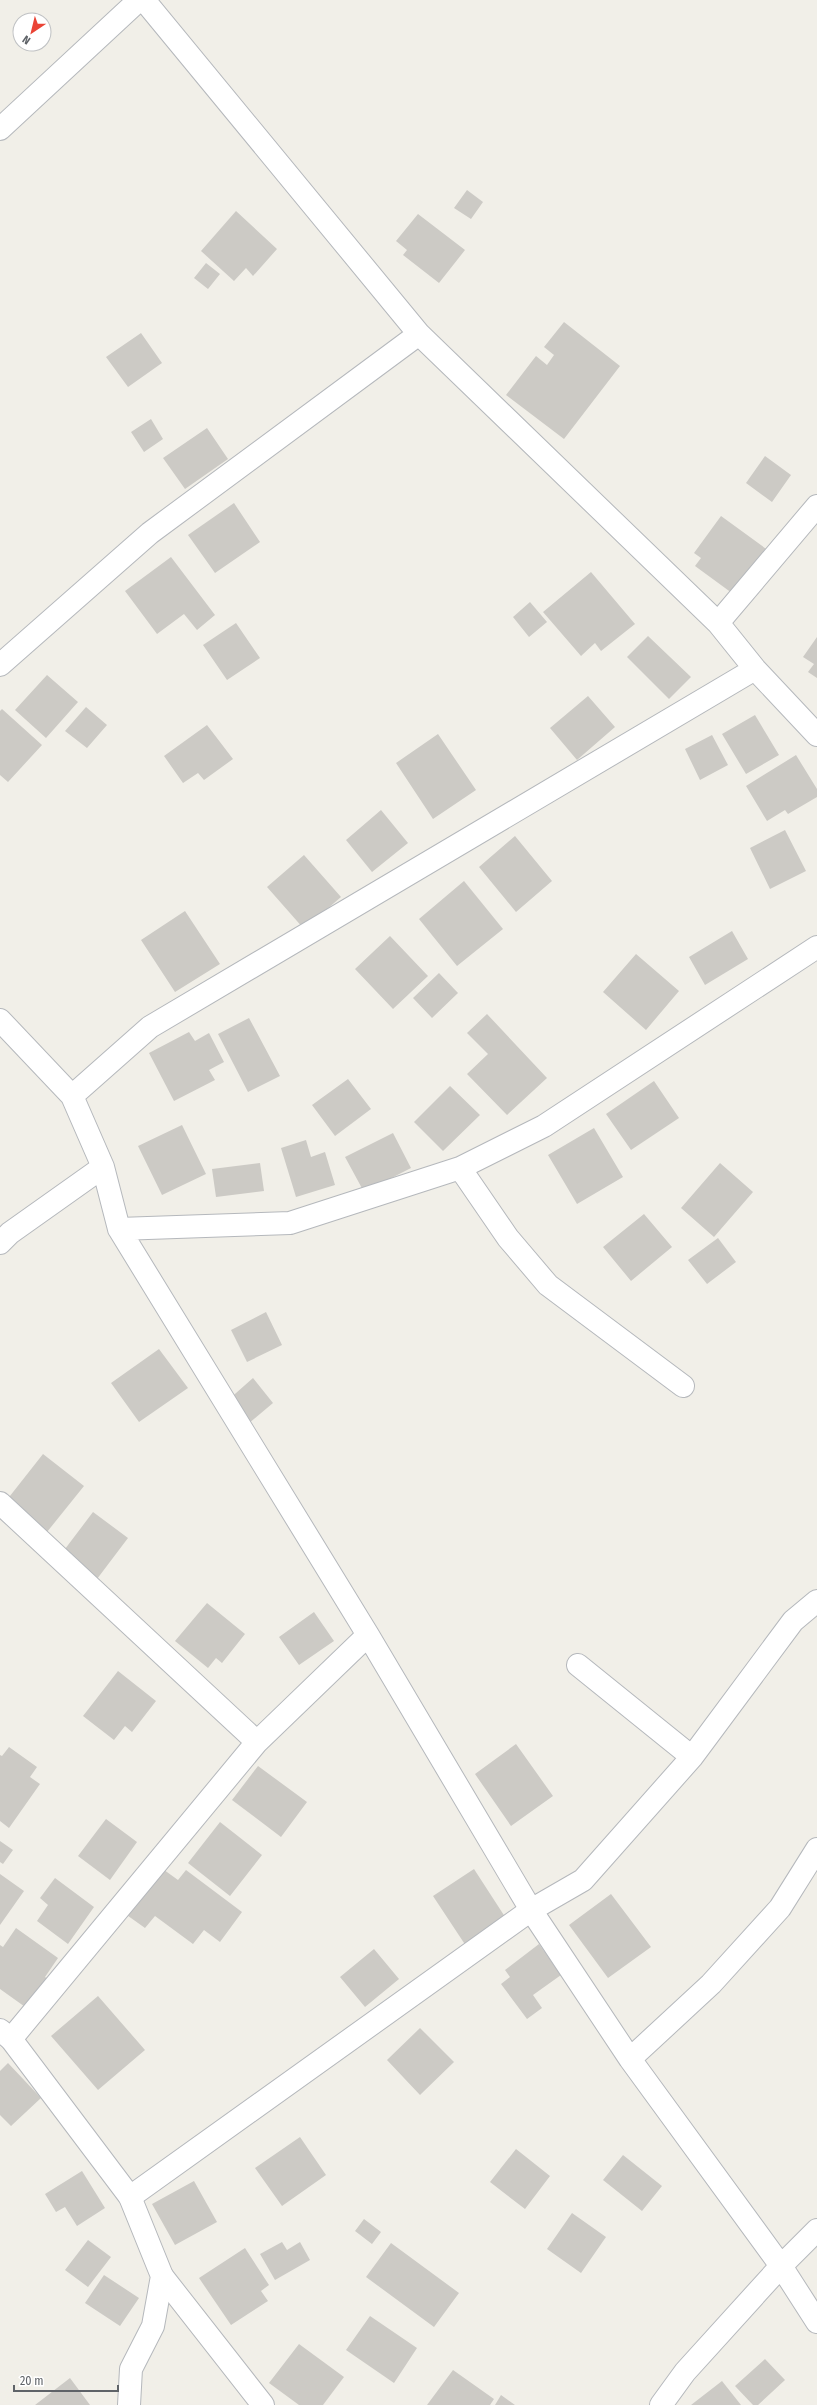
<svg xmlns="http://www.w3.org/2000/svg" width="817" height="2405" viewBox="0 0 817 2405" font-family="'Fira Sans Condensed',sans-serif">
<style>
.building{fill:#cccac5}
.lines{fill:none;stroke-linecap:round;stroke-linejoin:round}
.minor-casing{stroke:#b5b8bc;stroke-width:24}
.tertiary-casing{stroke:#b5b8bc;stroke-width:24}
.minor{stroke:#fff;stroke-width:22}
.tertiary{stroke:#fff;stroke-width:22}
</style>
<rect width="100%" height="100%" fill="#f1efe8"/>
<path class="building" d="M467,190l16,12 -12,17 -17,-11z
M236,211l41,38 -24,27 -7,-8 -12,13 -33,-30z
M418,214l47,36 -26,33 -36,-28 4,-5 -11,-9z
M206,263l14,11 -12,15 -14,-11z
M564,322l56,44 -56,73 -58,-44 30,-39 11,9 7,-10 -10,-8z
M141,333l21,30 -34,24 -22,-30z
M151,419l12,20 -19,13 -13,-20z
M207,428l21,31 -43,30 -22,-31z
M765,456l26,19 -19,27 -26,-19z
M234,503l26,39 -45,31 -27,-38z
M721,516l48,35 -33,45 -41,-30 6,-8 -7,-5z
M171,557l44,58 -18,15 -13,-16 -27,20 -32,-43z
M591,572l44,52 -34,27 -6,-8 -14,13 -38,-44z
M530,602l17,20 -18,15 -16,-20z
M236,623l24,35 -33,22 -24,-35z
M648,636l43,41 -22,22 -42,-42z
M817,637v41l-9,-6 6,-8 -11,-7z
M47,675l31,27 -32,36 -31,-28z
M588,696l27,31 -38,33 -27,-32z
M86,707l21,18 -20,23 -22,-17z
M2,709l40,36 -34,37 -8,-7v-64z
M755,715l24,40 -33,19 -24,-40z
M207,725l26,34 -29,21 -6,-7 -15,10 -19,-27z
M438,734l38,56 -43,29 -37,-56z
M712,735l16,30 -28,15 -15,-31z
M796,755l21,34v8l-29,17 -3,-4 -18,11 -21,-35z
M381,810l27,33 -36,29 -26,-32z
M785,830l21,41 -36,18 -20,-41z
M515,836l37,45 -36,31 -37,-45z
M304,855l37,42 -37,32 -37,-42z
M464,881l39,48 -46,37 -38,-47z
M185,911l35,53 -45,28 -34,-52z
M732,931l16,28 -43,26 -16,-28z
M390,936l38,40 -35,33 -38,-40z
M636,954l43,37 -33,39 -43,-38z
M439,973l19,20 -26,25 -19,-20z
M487,1014l60,64 -40,37 -40,-41 21,-20 -21,-21z
M249,1018l31,58 -32,16 -30,-58z
M189,1032l6,9 14,-8 15,29 -15,8 6,10 -41,21 -25,-48z
M348,1079l23,30 -36,27 -23,-31z
M654,1081l25,37 -48,32 -25,-36z
M450,1086l30,29 -37,36 -29,-29z
M182,1125l24,49 -44,21 -24,-49z
M594,1128l29,49 -46,27 -29,-49z
M393,1133l18,35 -47,24 -19,-35z
M306,1140l5,17 14,-5 10,33 -39,12 -15,-49z
M260,1163l4,28 -48,6 -4,-28z
M720,1163l33,29 -39,45 -33,-29z
M644,1214l28,33 -41,34 -28,-34z
M718,1238l18,24 -29,22 -19,-24z
M266,1312l16,33 -35,17 -16,-32z
M159,1349l29,39 -49,34 -28,-39z
M253,1378l20,25 -25,21 -21,-23z
M43,1454l41,32 -37,46 -41,-31z
M93,1512l35,26 -31,41 -35,-26z
M207,1603l38,31 -23,29 -6,-5 -8,10 -33,-27z
M314,1612l20,29 -35,24 -20,-28z
M118,1671l38,30 -24,31 -7,-6 -11,14 -31,-24z
M516,1744l37,52 -42,30 -36,-52z
M9,1747l28,20 -7,10 10,7 -31,44 -9,-7v-66l2,1z
M258,1766l49,36 -26,35 -49,-37z
M106,1819l31,23 -27,38 -32,-24z
M220,1822l42,33 -32,41 -42,-33z
M0,1841l13,9 -10,14 -3,-2z
M160,1867l18,13 8,-10 56,42 -22,30 -16,-12 -11,14 -38,-28 -10,12 -21,-15z
M474,1869l35,54 -41,26 -35,-53z
M0,1874l24,17 -24,34z
M55,1878l39,29 -26,37 -31,-23 11,-16 -8,-7z
M611,1894l40,53 -43,31 -39,-53z
M16,1928l42,30 -13,19 4,3 -21,29 -28,-20v-44l3,2z
M539,1944l22,31 -28,20 9,13 -15,11 -26,-35 9,-7 -5,-7z
M374,1949l25,30 -34,28 -25,-30z
M98,1996l47,54 -47,40 -47,-54z
M420,2028l34,34 -34,33 -33,-35z
M8,2063l33,35 -30,28 -11,-11v-44z
M300,2137l26,38 -44,31 -27,-38z
M516,2149l34,27 -25,33 -35,-27z
M623,2155l39,31 -20,25 -39,-31z
M82,2171l23,37 -28,18 -12,-19 -9,5 -11,-18z
M194,2181l23,41 -42,23 -23,-41z
M572,2213l34,24 -25,36 -34,-24z
M364,2219l17,13 -9,12 -17,-13z
M88,2240l23,17 -23,30 -23,-17z
M282,2242l5,8 13,-8 10,18 -35,20 -15,-26z
M391,2243l68,50 -25,34 -68,-50z
M245,2248l24,37 -8,6 7,10 -37,24 -32,-47z
M104,2275l35,23 -19,28 -35,-23z
M370,2316l47,32 -23,35 -48,-33z
M299,2344l45,33 -21,28h-24l-30,-22z
M765,2359l20,21 -27,25h-5l-18,-19z
M453,2370l41,29 -4,6h-63z
M70,2378l20,27h-55z
M722,2381l19,24h-50z
M501,2395l14,10h-20z"/>
<g class="lines">
<g class="minor-casing">
<path id="minor" d="M144,0l275,334 299,289 37,46 62,66
M0,129l139,-129
M718,623l99,-117
M0,665l150,-132 269,-199
M0,1020l72,76 31,71 16,62 249,406 163,275 99,149 151,207 36,56
M72,1096l78,-69 605,-358
M460,1168l48,70 40,47 135,101
M119,1229l171,-6 170,-55 84,-42 273,-179
M0,1243l10,-10 93,-66
M0,1503l257,239
M578,1665l114,92
M11,2039l246,-297 111,-107
M630,2059l81,-75 69,-76 37,-59
M130,2197l401,-287 52,-30 109,-123 101,-136 24,-20
M162,2276l101,129
M661,2405l24,-33 96,-106 36,-36"/>
</g>
<g class="tertiary-casing">
<path id="tertiary" d="M0,2030l11,9 119,158 32,79 -9,50 -22,43 -2,36"/>
</g>
<use href="#minor" class="minor"/>
<use href="#tertiary" class="tertiary"/>
</g>
<g transform="translate(32 32) rotate(215)"><circle r="19" fill="#ffffff" stroke="#bfc1c3"/>
<path d="M0-3L7 15L0 10L-7 15Z" fill="#ea4335"/>
<text y="-6" font-size="11" font-weight="bold" text-anchor="middle" fill="#5f6368">N</text>
</g>
<path d="M14 2385v6h104v-6" fill="none" stroke="#5f6368" stroke-width="2"/>
<text x="20" y="2385" font-size="12" fill="#5f6368" stroke="#ffffff" stroke-width="3" paint-order="stroke">20 m</text>
</svg>
